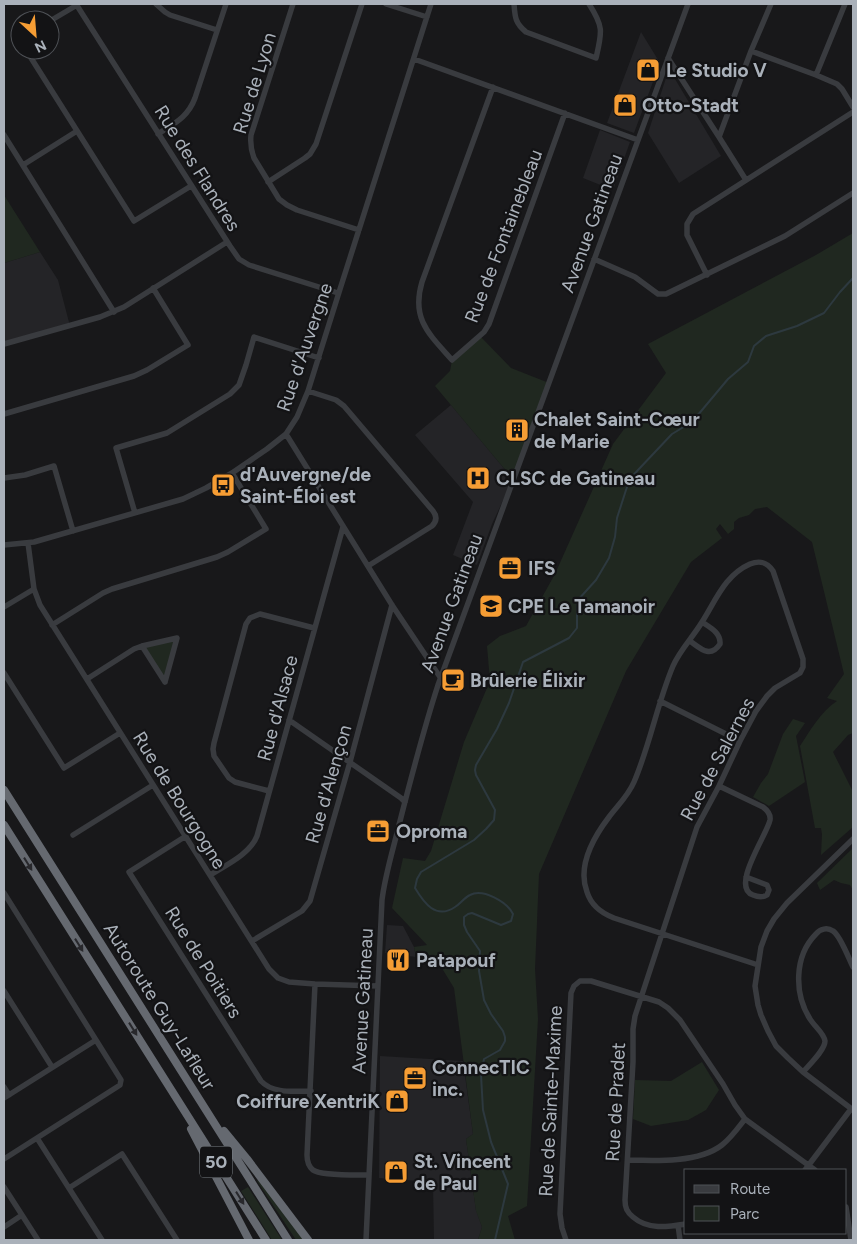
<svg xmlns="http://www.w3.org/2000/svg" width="857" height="1244" viewBox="0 0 857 1244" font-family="Figtree,sans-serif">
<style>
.built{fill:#242427}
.green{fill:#202820}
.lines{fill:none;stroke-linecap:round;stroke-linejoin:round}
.stream{stroke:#2d393f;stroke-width:2}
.minor{stroke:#393b3f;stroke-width:5.5}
.highway{stroke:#656970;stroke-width:8}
.oneway{fill:#28282c}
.labels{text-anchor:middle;stroke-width:4.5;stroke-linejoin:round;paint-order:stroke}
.shield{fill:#131315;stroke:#7d8288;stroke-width:1}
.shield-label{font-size:18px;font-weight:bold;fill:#aab1ba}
.poi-label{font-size:19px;font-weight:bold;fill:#aab1ba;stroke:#131315;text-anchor:start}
.street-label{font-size:19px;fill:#aab1ba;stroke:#131315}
</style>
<rect width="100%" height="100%" fill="#18181a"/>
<path class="built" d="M641,32l19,31 -26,70 -27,-10z
M672,74l49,82 -42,27 -31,-50 18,-55z
M600,130l30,12 -17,48 -30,-12z
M40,252l18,28 12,46 -66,18v-81z
M451,405l62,74 -21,45 -15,41 -24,-10 20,-53 -58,-67z
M387,925l16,1 11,21 2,10 -31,-4z
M380,1056l83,5 10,73 -7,5 10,71 6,17 -4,13h-44l-1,-58 -54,-4z"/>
<path class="green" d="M4,195l36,57 -36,11z
M853,233v500l-5,2 -15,17 20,40v35l-32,28 1,-21 -1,-6h-6l-15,-82c10,-15 21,-35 37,-45l-10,-3 17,-24 -32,-132 -45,-35 -12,2 -6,6 -10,3 -5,4v7l-6,5 -8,-10 -4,5 6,9 -31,24 -65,109 -87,203 -4,95 3,50 -11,187 -19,10 7,24h-37l4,-13 -6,-16 -10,-72 7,-5 -19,-146 -14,-23 -5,-6 -19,-2 -2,-10 13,-2 -35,-37 11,-50 22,3 6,-10 33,-109 26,-61 -3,-35 13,-10 26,-10 29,-52 58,-130 53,-71 -18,-29 168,-89z
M480,336l31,32 38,15 -36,96 -78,-93 15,-15 2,-11z
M177,638l-12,44 -23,-36z
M793,719l12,4 -9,13 9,46 -36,24 -16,-9 8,-14 7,-9 15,-40z
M853,848v42l-3,-5 -9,-2 -7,-3 -14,10 -3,-7z
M702,1062l17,28 -13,20 -18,10 -37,6 -18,-7 2,-39 36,1z
M259,1179l45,61h-8l-39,-59z
M248,1187l34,53h-10l-31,-49z"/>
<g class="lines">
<path class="stream" d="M495,1240l13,-56 -17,-42 -8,-32 -2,-35 3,-16 16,-9 5,-9v-4l-2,-6 -12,-17 -7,-14 -5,-29 1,-20 -13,-19 -3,-7v-8l4,-3 4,-1 29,12 10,-4 2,-7c-6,-12 -30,-26 -43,-19 -6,3 -10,9 -15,12 -19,13 -31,-4 -40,-19l2,-9 4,-7 53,-32 12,-11 8,-9 1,-10 -19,-35 -1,-5 1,-5 21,-36 12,-26 14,-41 46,-24 8,-10v-27l19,-21 13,-22 6,-21 2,-19 9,-28 4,-11 8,-9 34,-36 20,-12 36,-43 20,-17 6,-16 12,-10 31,-10 27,-13 16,-21 13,-14"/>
<path class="minor" d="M76,4l154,242 9,13 10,6 89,28
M156,4l9,8 5,3 47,15
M293,4l-42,131c-1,9 0,15 3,23l25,41 8,6 10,5 62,20
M386,4l41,13
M514,4c1,13 1,19 12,28l70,26c6,-26 8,-31 -7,-54
M50,21l27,-16
M20,40v1
M26,50l108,171 57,-35
M751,51l65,24 21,9 5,5 11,18
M668,58l51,79 27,43
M414,59l224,81
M816,75l29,-71
M493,87l-71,195c-11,37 7,52 30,78l32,-28 5,-8 76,-211
M158,134c17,-11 30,-17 37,-36l31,-94
M4,135l110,177
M719,137l32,-86 20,-47
M23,165l54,-34
M268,182l37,-24 5,-4 6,-10 46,-140
M594,259l41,18 23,17h8l119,-58 68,-43
M707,275l-20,-40v-11l6,-10 160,-102
M4,344l96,-27 24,-10 103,-65
M308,391l28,9 8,6 89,105c4,5 4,10 -1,15l-64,40
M4,414l130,-38 13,-6 41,-25 -35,-57
M286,434l106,171 48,72
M4,478l21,-3 29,-9 19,65
M135,513l-19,-65 51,-15 63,-39 9,-9 7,-20 8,-28 65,21
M28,543l6,46 6,16 229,364 9,9 11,4 26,2 63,2
M4,545l30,-3 149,-43 23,-11 26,-15 35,-24 19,-15 11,-17 11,-26 33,-105 90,-282
M4,607l30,-18
M52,625l51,-32 9,-4 105,-32 11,-5 38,-23 -34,-56
M690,641c10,7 20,18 30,3 1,-11 -9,-16 -18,-22
M142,646l23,36
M4,673l60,95 56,-35
M87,679l47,-30 8,-3 35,-8 -12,44
M660,701l80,40
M289,720l112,78 4,4
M719,786l44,21c4,3 8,7 7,13 -3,15 -40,67 -17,75 5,2 9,3 14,0l2,-5 -2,-5 -21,-8
M269,791l-34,-9 -6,-4 -15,-22 -1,-7 1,-6 32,-119 4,-6 10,-4 54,14
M73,835l80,-50
M186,836l-57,36 132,209c12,13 33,10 50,10
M853,839l-66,64 -13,16 -7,12 -6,16 -6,39 3,19 3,10 7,16 8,15 12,12 15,14 50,38
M210,875c16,-10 40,-21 47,-39l86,-309
M4,893l117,187 -1,5 -3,2 -113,72
M252,941l50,-30 8,-10 40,-139 42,-157
M315,984l-8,171c0,6 1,11 6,15 8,6 45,5 56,5
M4,991l48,76
M803,1072c6,-7 22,-22 22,-31 -1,-8 -11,-15 -15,-22 -16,-25 -16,-63 6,-85 4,-5 11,-7 17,-3 7,4 16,28 20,36
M4,1087l5,8
M4,1098l92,-58
M37,1138l65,102
M628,1160c27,1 71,3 94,-15 9,-7 16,-17 23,-26
M805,1170l46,-61
M4,1187l34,53
M69,1188l53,-34 55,86
M846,1207l5,33
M686,1224c-19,3 -38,6 -53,-7 -6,-5 -8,-9 -8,-17l8,-138v-33l2,-13 62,-189 22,-41 21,-45 16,-30 11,-15 8,-8 25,-15 3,-6v-8l-30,-88c-6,-9 -13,-11 -23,-7 -25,11 -34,36 -48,58 -9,15 -22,28 -29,44 -16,38 -23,79 -39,116 -6,14 -16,23 -25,35 -16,21 -32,49 -22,75 4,13 14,21 27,26l138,45 6,2
M678,1225l2,15
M4,1227l18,-12
M366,1240l16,-340c3,-25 11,-50 17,-75 12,-47 24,-94 39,-140l250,-681
M566,1240l-4,-12 -2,-14 11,-221 3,-7 6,-5h11l68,21 9,6 12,12 43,64 12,21 10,14 70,51"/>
<path class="highway" d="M4,790l284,450
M4,825l262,415
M191,1129l58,111
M224,1131l23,28 61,81"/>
</g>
<defs><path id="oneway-solid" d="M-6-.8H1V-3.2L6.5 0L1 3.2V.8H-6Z" transform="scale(1.25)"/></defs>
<g class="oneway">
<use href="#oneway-solid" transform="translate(28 864) rotate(58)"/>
<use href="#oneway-solid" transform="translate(79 945) rotate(58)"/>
<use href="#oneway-solid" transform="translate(133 1029) rotate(58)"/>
<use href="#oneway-solid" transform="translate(240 1198) rotate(58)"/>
</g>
<defs>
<g id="shop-square" transform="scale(1.25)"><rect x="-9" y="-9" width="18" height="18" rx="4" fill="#f69d34" stroke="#131315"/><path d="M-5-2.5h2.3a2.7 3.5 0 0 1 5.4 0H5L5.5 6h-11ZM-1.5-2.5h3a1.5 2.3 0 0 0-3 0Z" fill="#111"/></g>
<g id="building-square" transform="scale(1.25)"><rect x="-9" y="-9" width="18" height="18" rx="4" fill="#f69d34" stroke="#131315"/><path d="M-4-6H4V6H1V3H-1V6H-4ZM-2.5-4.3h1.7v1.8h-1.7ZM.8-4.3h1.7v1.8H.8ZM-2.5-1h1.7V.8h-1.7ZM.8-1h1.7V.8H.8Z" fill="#111"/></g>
<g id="hospital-square" transform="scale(1.25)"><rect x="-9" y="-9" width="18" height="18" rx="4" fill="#f69d34" stroke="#131315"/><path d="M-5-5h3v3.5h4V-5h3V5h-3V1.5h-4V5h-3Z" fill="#111"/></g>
<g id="bus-square" transform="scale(1.25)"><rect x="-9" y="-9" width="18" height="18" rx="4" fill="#f69d34" stroke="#131315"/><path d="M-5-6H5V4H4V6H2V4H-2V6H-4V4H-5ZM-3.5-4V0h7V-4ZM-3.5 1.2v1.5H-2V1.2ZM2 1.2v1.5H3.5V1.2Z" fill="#111"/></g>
<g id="office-square" transform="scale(1.25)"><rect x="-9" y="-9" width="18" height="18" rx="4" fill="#f69d34" stroke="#131315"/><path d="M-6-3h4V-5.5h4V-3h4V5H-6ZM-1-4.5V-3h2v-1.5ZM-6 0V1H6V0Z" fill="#111"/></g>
<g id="school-square" transform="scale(1.25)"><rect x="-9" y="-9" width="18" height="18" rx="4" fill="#f69d34" stroke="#131315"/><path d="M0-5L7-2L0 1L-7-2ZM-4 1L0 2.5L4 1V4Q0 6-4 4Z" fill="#111"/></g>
<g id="cafe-square" transform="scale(1.25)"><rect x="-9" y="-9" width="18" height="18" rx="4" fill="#f69d34" stroke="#131315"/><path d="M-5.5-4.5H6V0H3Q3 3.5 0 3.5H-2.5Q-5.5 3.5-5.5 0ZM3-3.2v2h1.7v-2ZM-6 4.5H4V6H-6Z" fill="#111"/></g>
<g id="restaurant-square" transform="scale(1.25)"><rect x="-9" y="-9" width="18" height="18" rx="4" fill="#f69d34" stroke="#131315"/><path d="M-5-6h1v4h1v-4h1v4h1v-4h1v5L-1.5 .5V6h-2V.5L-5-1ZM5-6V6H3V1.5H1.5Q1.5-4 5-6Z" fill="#111"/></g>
</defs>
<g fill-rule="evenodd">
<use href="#shop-square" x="648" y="70"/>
<use href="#shop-square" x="625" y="105"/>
<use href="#building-square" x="517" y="430"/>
<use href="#hospital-square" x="478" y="478"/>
<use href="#bus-square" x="223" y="485"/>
<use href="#office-square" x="510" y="568"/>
<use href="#school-square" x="491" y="606"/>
<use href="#cafe-square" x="453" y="680"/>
<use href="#office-square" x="378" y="831"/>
<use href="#restaurant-square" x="398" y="960"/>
<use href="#office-square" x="415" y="1078"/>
<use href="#shop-square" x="397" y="1101"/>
<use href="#shop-square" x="396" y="1172"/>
</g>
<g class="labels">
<rect class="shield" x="200" y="1146.5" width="32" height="31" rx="4"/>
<g class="shield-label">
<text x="216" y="1168">50</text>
</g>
<g class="poi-label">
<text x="666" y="77">Le Studio V</text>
<text x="642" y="112">Otto-Stadt</text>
<text x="534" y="426">Chalet Saint-Cœur<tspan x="534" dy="22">de Marie</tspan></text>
<text x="240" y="481">d'Auvergne/de<tspan x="240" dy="22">Saint-Éloi est</tspan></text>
<text x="496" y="485">CLSC de Gatineau</text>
<text x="528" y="575">IFS</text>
<text x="508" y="613">CPE Le Tamanoir</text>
<text x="470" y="687">Brûlerie Élixir</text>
<text x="396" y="838">Oproma</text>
<text x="416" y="967">Patapouf</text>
<text x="432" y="1074">ConnecTIC<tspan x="432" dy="22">inc.</tspan></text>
<text x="380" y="1108" text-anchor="end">Coiffure XentriK</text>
<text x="414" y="1168">St. Vincent<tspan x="414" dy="22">de Paul</tspan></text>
</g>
<g class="street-label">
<text transform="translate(254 83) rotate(-73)" y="7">Rue de Lyon</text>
<text transform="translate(198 168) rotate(58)" y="7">Rue des Flandres</text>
<text transform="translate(591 223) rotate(-70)" y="7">Avenue Gatineau</text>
<text transform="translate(503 236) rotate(-69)" y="7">Rue de Fontainebleau</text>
<text transform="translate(304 347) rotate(-71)" y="7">Rue d'Auvergne</text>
<text transform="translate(451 603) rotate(-70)" y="7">Avenue Gatineau</text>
<text transform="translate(277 708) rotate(-75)" y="7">Rue d'Alsace</text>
<text transform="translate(717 759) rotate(-62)" y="7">Rue de Salernes</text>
<text transform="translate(328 784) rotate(-74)" y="7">Rue d'Alençon</text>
<text transform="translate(180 800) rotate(58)" y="7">Rue de Bourgogne</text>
<text transform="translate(204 962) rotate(58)" y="7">Rue de Poitiers</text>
<text transform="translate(362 1001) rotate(-87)" y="7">Avenue Gatineau</text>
<text transform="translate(160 1006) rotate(58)" y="7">Autoroute Guy-Lafleur</text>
<text transform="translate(550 1101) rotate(-87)" y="7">Rue de Sainte-Maxime</text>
<text transform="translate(615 1102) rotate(-87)" y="7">Rue de Pradet</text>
</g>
</g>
<rect width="857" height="1244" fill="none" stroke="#aab1ba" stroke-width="10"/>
<rect x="684" y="1169" width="162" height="65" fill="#131315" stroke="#4f5257"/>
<rect x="694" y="1185" width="25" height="8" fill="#393b3f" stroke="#4f5257"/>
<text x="730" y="1194" font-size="15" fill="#aab1ba">Route</text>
<rect x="694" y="1206" width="25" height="15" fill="#202820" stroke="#4f5257"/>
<text x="730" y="1219" font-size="15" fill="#aab1ba">Parc</text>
<g transform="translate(35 35) rotate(154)"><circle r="24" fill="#131315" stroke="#4f5257"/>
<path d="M0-4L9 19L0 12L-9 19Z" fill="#f69d34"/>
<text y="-8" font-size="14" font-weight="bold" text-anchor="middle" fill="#aab1ba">N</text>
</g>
</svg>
